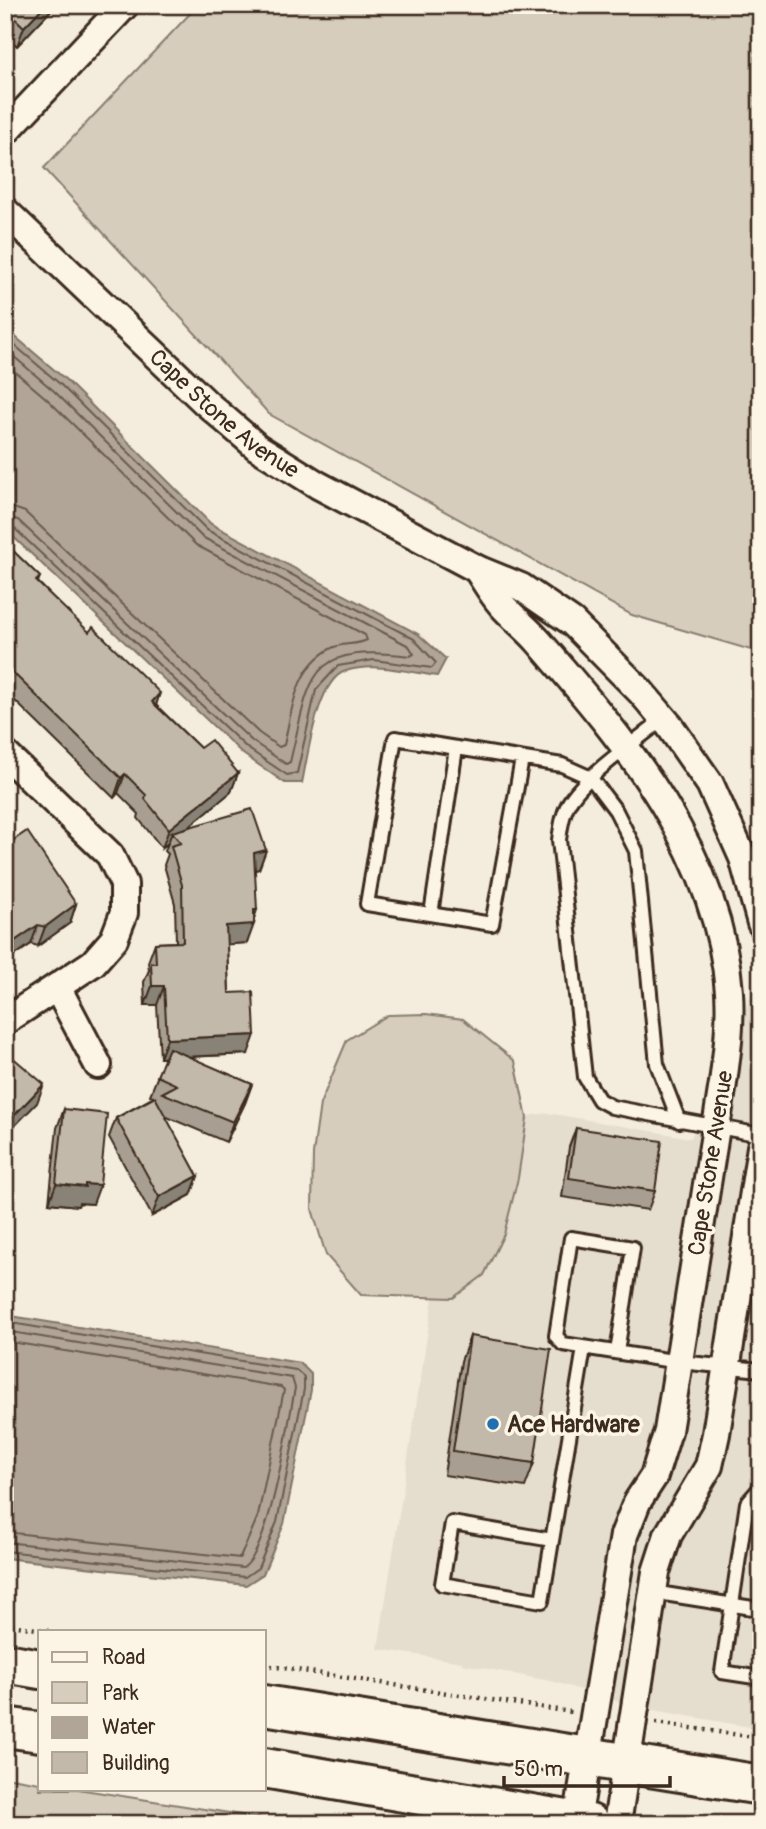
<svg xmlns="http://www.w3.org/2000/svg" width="766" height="1829" viewBox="0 0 766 1829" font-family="Pangolin,sans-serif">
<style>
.built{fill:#e5ddce}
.green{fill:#d6cdbd;stroke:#887c6e;stroke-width:2}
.water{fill:#b0a596;stroke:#817466;stroke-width:2}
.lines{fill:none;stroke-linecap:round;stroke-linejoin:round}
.shore{stroke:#6a5b4e;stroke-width:2}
.service-casing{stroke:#3b2a1e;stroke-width:18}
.minor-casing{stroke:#3b2a1e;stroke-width:32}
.primary-casing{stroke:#3b2a1e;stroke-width:44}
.path{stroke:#3b2a1e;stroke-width:4.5;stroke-dasharray:2 5;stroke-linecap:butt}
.service{stroke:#fcf5e5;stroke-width:12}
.minor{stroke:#fcf5e5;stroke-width:26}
.primary{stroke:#fcf5e5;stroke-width:38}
.wall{fill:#a89f92;stroke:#3b2a1e;stroke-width:2}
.shaded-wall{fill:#888277;stroke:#3b2a1e;stroke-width:2}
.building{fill:#c3b9aa;stroke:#3b2a1e;stroke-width:2}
.poi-dot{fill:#1f6fb2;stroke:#fcf5e5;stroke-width:2.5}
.labels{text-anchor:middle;stroke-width:7;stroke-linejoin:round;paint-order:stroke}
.street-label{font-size:23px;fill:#3b2a1e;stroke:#fcf5e5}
.poi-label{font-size:23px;font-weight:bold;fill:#3b2a1e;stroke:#fcf5e5;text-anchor:start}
</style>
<rect width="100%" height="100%" fill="#f4eddd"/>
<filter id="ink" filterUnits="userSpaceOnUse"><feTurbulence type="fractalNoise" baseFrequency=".0143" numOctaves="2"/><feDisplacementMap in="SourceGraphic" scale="14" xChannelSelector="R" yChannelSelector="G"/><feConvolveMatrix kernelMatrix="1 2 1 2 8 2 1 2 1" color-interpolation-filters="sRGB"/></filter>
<g filter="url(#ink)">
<path class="built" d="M758,979l3,84 -58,369 -80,271 -14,-4 19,-126 108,-488 6,-68z
M708,1098l-53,331 -13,42 -17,26 -14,36 -27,158 -29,-9 -93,-18v-2l-84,-13 55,-351h20l31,-23 20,-41 14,-56 9,-62 21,-3 143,25z
M761,1229v500l-113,-20 20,-134 12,-35 40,-69z"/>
<path class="green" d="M198,5h563v648l-129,-38 -363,-201 -225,-246z
M426,1014l37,5 52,42 12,57 -9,60 -14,56 -20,41 -31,23 -92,-3 -35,-40 -14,-46 1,-55 7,-50 27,-64 41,-25z
M5,1777l35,6v6h38l221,35h-294z"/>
<path class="water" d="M5,328l60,51 146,145 207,110 28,25 -9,17c-29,-4 -62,-14 -91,-5 -29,8 -38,85 -44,112h-17l-42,-29 -238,-225z
M5,1315l295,48 11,11v16l-27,134 -21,50 -17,11 -241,-27z"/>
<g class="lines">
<path class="shore" d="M5,337l55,47 147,146 207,109 22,24 -4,5 -58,-8 -36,6 -22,24 -19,83 -10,2 -40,-27 -234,-221 -8,-3
M5,349l49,42 148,146 207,109 5,8 -4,2c-103,-13 -99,19 -120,106l-4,2 -34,-23 -234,-221 -13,-4
M5,363l42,36 149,146 169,90 2,5c-11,6 -26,2 -37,9 -35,19 -38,61 -46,96l-5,2 -20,-14 -234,-221 -20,-7
M5,1322l291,48 8,7v12l-27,133 -19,46 -13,9 -240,-26
M5,1331l287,47 3,10c-7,36 -25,163 -52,180l-238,-26
M5,1341l276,46 3,3 -26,126 -18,42 -235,-26"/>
<g class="service-casing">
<path id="service" d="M664,718c-27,23 -73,53 -92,80 -9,12 -11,28 -13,42l26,237 14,23 13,7 149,28
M522,759l-30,165 -125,-20 28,-166 167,27 29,13 25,33 20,40 21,213 22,57
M431,914l25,-166
M617,1352l16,-104 -62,-10 -15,98 7,8 116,18 82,8
M761,1487l-14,16 -25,169 39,6
M552,1540l-100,-17 -10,61 100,17 42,-253
M652,1592l107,17 2,-5"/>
</g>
<g class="minor-casing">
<g id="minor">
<path d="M5,132l120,-127"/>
<path id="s1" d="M5,211l200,191 52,45 61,38 159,84 44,18 51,35 69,70 28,33 41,59 33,74 18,65"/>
<path d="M477,569c8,12 15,25 24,35 12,14 27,25 38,38 88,102 180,211 190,350 2,31 -2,61 -6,91l-55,348 -14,45 -17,26 -13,33 -47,286"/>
<path d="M5,754l105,101 14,29v29l-10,26 -21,24 -88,58"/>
<path d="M57,987l41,78"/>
<path d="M617,1824l39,-252 12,-37 41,-69 7,-32 45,-287"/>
</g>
</g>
<g class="primary-casing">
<path id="primary" d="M5,1663l35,6
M264,1705l497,80
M5,1727l35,5
M264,1768l326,56"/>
</g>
<path class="path" d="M5,1624l44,7
M264,1665l307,47
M656,1723l105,15"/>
<use href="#service" class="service"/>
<use href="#minor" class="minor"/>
<use href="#primary" class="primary"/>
</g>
<path class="wall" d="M5,5h51l-39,41 -12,-11z
M5,543l35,34 -2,5 118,123 44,43 38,25 -7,19 -44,36 79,22 -7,19 -4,1 -1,48 -7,25 -20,1 2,49 19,61 -60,3 64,27 -7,19 -19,39 -61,-26 33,60 -7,19 -39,21 -43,-79 7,-19 38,-21 -4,-2 15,-37h-5l-3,-53h-12l-1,-23 5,-12 -1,-8 7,-19 21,-1 -1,-38 -11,-39 4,-11 -3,-3 3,-8 -6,5 -24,-30 1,-4 -21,-21 -4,5 -109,-107z
M5,846l71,58 -6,19 -32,23 -7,-2 -24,17z
M64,1109l29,95 -14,-1 -1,3 -29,-3 8,-75z
M576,1128l79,63 -7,19 -86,-13 7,-50z
M470,1336l64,127 -9,24 -81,-12 17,-114z"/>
<path class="shaded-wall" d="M45,5h11l-39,41 7,-19z
M160,693l-6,19 -2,-10z
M238,773l-7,19 -55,45 -4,-5 -4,11 -6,5 7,-19z
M125,774l-7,19 -4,5 7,-20z
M266,850l-7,19 -12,3 7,-19z
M76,904l-6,19 -32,23 7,-19z
M254,910h3l-5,15 2,-1 -7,19 -27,2 6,-19z
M38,925l-7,19 -24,17 -2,4v-13l4,-7z
M152,986h12l-7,19h-12z
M255,1035l-7,19 -88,4 7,-19z
M44,1084l-7,19 -32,33v-11z
M252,1084l-7,19 -19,39 7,-20z
M198,1176l-7,19 -39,21 7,-19z
M56,1184h29l15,1 -7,19 -14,-1 -1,3 -29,-3z"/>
<path class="building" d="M5,5h40l-21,22 -19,-18z
M5,543l35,34 -4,4 53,51 4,-5 67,66 -8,9 48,46 11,-8 27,33 -69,56 -24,-30 1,-4 -21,-21 -4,4 -116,-113z
M252,809l14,41 -12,3 3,57h-3v14l-28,2 3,67 24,-1 2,43 -88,4 -3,-53h-12l-1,-23h5l-1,-20 28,-1 -1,-57 -11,-39 10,-3 -9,-11z
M27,831l49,73 -31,23 -7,-2 -29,20 2,3 -6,4v-106z
M169,1048l83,36 -19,38 -71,-29 15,-8 -20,-9z
M11,1056l33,28 -39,41v-63z
M155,1097l43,79 -39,21 -43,-79z
M64,1109l43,5 -7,71 -15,-1v3l-29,-3z
M576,1128l86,13 -7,50 -86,-13z
M470,1336l81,13 -17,114 -81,-12z"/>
</g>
<circle class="poi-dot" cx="493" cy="1424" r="7"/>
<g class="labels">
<g class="street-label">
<text dy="8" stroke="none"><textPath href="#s1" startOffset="299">Cape Stone Avenue</textPath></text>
<text transform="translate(710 1163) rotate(-81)" y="8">Cape Stone Avenue</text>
</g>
<g class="poi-label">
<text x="507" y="1432">Ace Hardware</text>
</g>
</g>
<rect width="766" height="1829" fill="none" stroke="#fcf5e5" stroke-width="28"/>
<rect x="14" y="14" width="738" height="1801" fill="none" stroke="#3b2a1e" stroke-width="2.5" filter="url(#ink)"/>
<rect x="38" y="1630" width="228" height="161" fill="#fcf5e5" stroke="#afa495" stroke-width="2"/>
<rect x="52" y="1652" width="35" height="10" fill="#fcf5e5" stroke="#afa495" stroke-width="2"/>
<text x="102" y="1664" font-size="21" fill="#3b2a1e">Road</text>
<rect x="52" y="1682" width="35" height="21" fill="#d6cdbd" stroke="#afa495" stroke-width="2"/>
<text x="102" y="1700" font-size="21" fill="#3b2a1e">Park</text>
<rect x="52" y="1717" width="35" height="21" fill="#b0a596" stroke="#afa495" stroke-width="2"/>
<text x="102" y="1734" font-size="21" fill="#3b2a1e">Water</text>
<rect x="52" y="1752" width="35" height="21" fill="#c3b9aa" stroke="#afa495" stroke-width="2"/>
<text x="102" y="1770" font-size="21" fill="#3b2a1e">Building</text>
<path d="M504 1776v10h166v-10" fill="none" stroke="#3b2a1e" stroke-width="3.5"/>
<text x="514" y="1776" font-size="21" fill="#3b2a1e" stroke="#fcf5e5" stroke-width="5" paint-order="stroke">50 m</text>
</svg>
